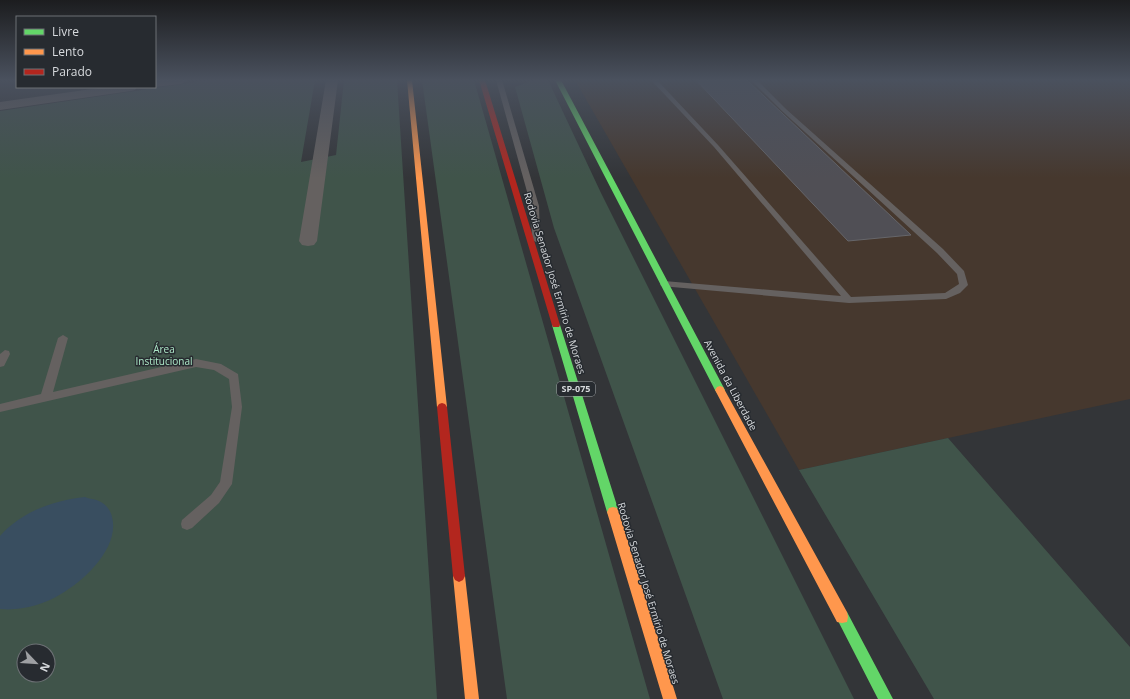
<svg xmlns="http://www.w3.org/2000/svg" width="1130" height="699" viewBox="0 0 1130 699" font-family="'Open Sans',sans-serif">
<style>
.industrial{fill:#46382e}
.green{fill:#40544a;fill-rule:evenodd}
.water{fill:#394e60}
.building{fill:#504f55;stroke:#66666a}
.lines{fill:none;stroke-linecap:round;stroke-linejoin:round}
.lane{fill:#656160;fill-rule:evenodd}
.street{fill:#656160;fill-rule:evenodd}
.fast{fill:#63d668;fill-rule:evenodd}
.slow{fill:#ff974d;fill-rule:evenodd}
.jam{fill:#b3261e;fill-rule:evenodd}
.labels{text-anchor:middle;stroke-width:3;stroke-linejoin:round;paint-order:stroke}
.shield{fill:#272b30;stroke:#a2a6a9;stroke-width:1}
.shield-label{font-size:9px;font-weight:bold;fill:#d7dadd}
.street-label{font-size:10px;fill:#d7dadd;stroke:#272b30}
.park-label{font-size:10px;fill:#ade8c8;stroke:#272b30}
</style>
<rect width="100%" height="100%" fill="#333538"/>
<path class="industrial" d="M575,80h555v319l-331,71z"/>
<path class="green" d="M209,80h106l-14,82 35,-7 8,-75h53l40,619h-437v-588zM24,651h24v24h-24z
M422,80h52l176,619h-143z
M534,80h14l53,113 253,506h-131l-169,-471 -39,-141z
M948,438l182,209v52h-196l-135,-229z"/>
<path class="water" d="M85,497c4,2 10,2 14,4 7,3 12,10 13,16 8,30 -27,63 -51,77 -18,11 -40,17 -61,15v-73c21,-24 54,-36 85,-39z"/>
<path class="building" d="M696,80h51l164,155 -63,6z"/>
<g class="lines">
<path class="lane" d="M496,80h6l37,126 1,34 -1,2h-3l-4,-2 -1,-34z
M651,80h6l61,65 133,152 94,-4 14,-9 -2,-10 -20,-21 -155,-142 -31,-31h6l29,29 157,140 21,22 4,14 -8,8 -14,6 -97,4 -188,-17 -1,-2 4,-3 177,15 -127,-149z
M63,335l5,3 -15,54 143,-33 25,5 17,10 4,33 -10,77 -13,19 -27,25 -5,2 -5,-2 -1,-4 1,-4 29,-25 9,-13 12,-75 -3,-28 -15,-9 -18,-3 -196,45v-8l41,-10 17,-56z
M5,350l4,1 1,3 -6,12 -4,1v-13z"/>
<path class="street" d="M155,80h32l-2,2 -4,2 -26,3z
M326,80h12l-21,161 -3,4 -6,1 -6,-1 -3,-4z
M106,87h31l-2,3 -4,1 -131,19v-8z"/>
<path class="fast" d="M555,80h6l164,310 -2,3h-6l-2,-3z
M556,322l4,3 59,187 -2,4 -4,1 -4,-1 -2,-4 -55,-187z
M842,611l5,1 46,87h-15l-42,-82 1,-5z"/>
<path class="slow" d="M407,80h5l35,327 -2,3h-6l-2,-3z
M720,386l3,1 124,225 1,5 -1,5 -5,1 -5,-1 -122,-232 2,-3z
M613,507l4,1 2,4 58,187h-14l-56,-187 2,-4z
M459,570l4,2 2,4 14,123h-14l-12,-123 2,-4z"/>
<path class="jam" d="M479,80h6l75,245 -1,2h-6l-1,-2z
M442,403l3,1 2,3 18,169 -2,4 -4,2 -4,-2 -2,-4 -16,-169 2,-3z"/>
</g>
<linearGradient id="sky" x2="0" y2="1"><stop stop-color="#1c1d1f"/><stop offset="0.45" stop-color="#4a515e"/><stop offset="1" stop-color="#4a515e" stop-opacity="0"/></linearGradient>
<rect width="1130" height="178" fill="url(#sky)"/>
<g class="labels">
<rect class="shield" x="557" y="382" width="38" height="14" rx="3"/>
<g class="shield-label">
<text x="576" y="392">SP-075</text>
</g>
<g class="street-label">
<text transform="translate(555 283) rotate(73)" y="4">Rodovia Senador José Ermírio de Moraes</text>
<text transform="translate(731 385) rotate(62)" y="4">Avenida da Liberdade</text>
<text transform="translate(649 593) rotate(73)" y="4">Rodovia Senador José Ermírio de Moraes</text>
</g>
<g class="park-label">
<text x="164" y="353">Área<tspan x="164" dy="12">Institucional</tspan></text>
</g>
</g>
<rect x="16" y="16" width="140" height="72" fill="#272b30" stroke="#6d7175"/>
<rect x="24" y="29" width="20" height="6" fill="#63d668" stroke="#6d7175"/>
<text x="52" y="36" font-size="12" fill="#d7dadd">Livre</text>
<rect x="24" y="49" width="20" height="6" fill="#ff974d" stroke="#6d7175"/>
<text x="52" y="56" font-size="12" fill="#d7dadd">Lento</text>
<rect x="24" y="69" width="20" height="6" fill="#b3261e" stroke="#6d7175"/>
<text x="52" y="76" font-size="12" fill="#d7dadd">Parado</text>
<g transform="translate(36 663) rotate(115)"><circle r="19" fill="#272b30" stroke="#6d7175"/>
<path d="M0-3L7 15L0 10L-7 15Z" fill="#9ea0a3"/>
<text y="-6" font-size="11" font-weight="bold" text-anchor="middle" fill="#d7dadd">N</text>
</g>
</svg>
